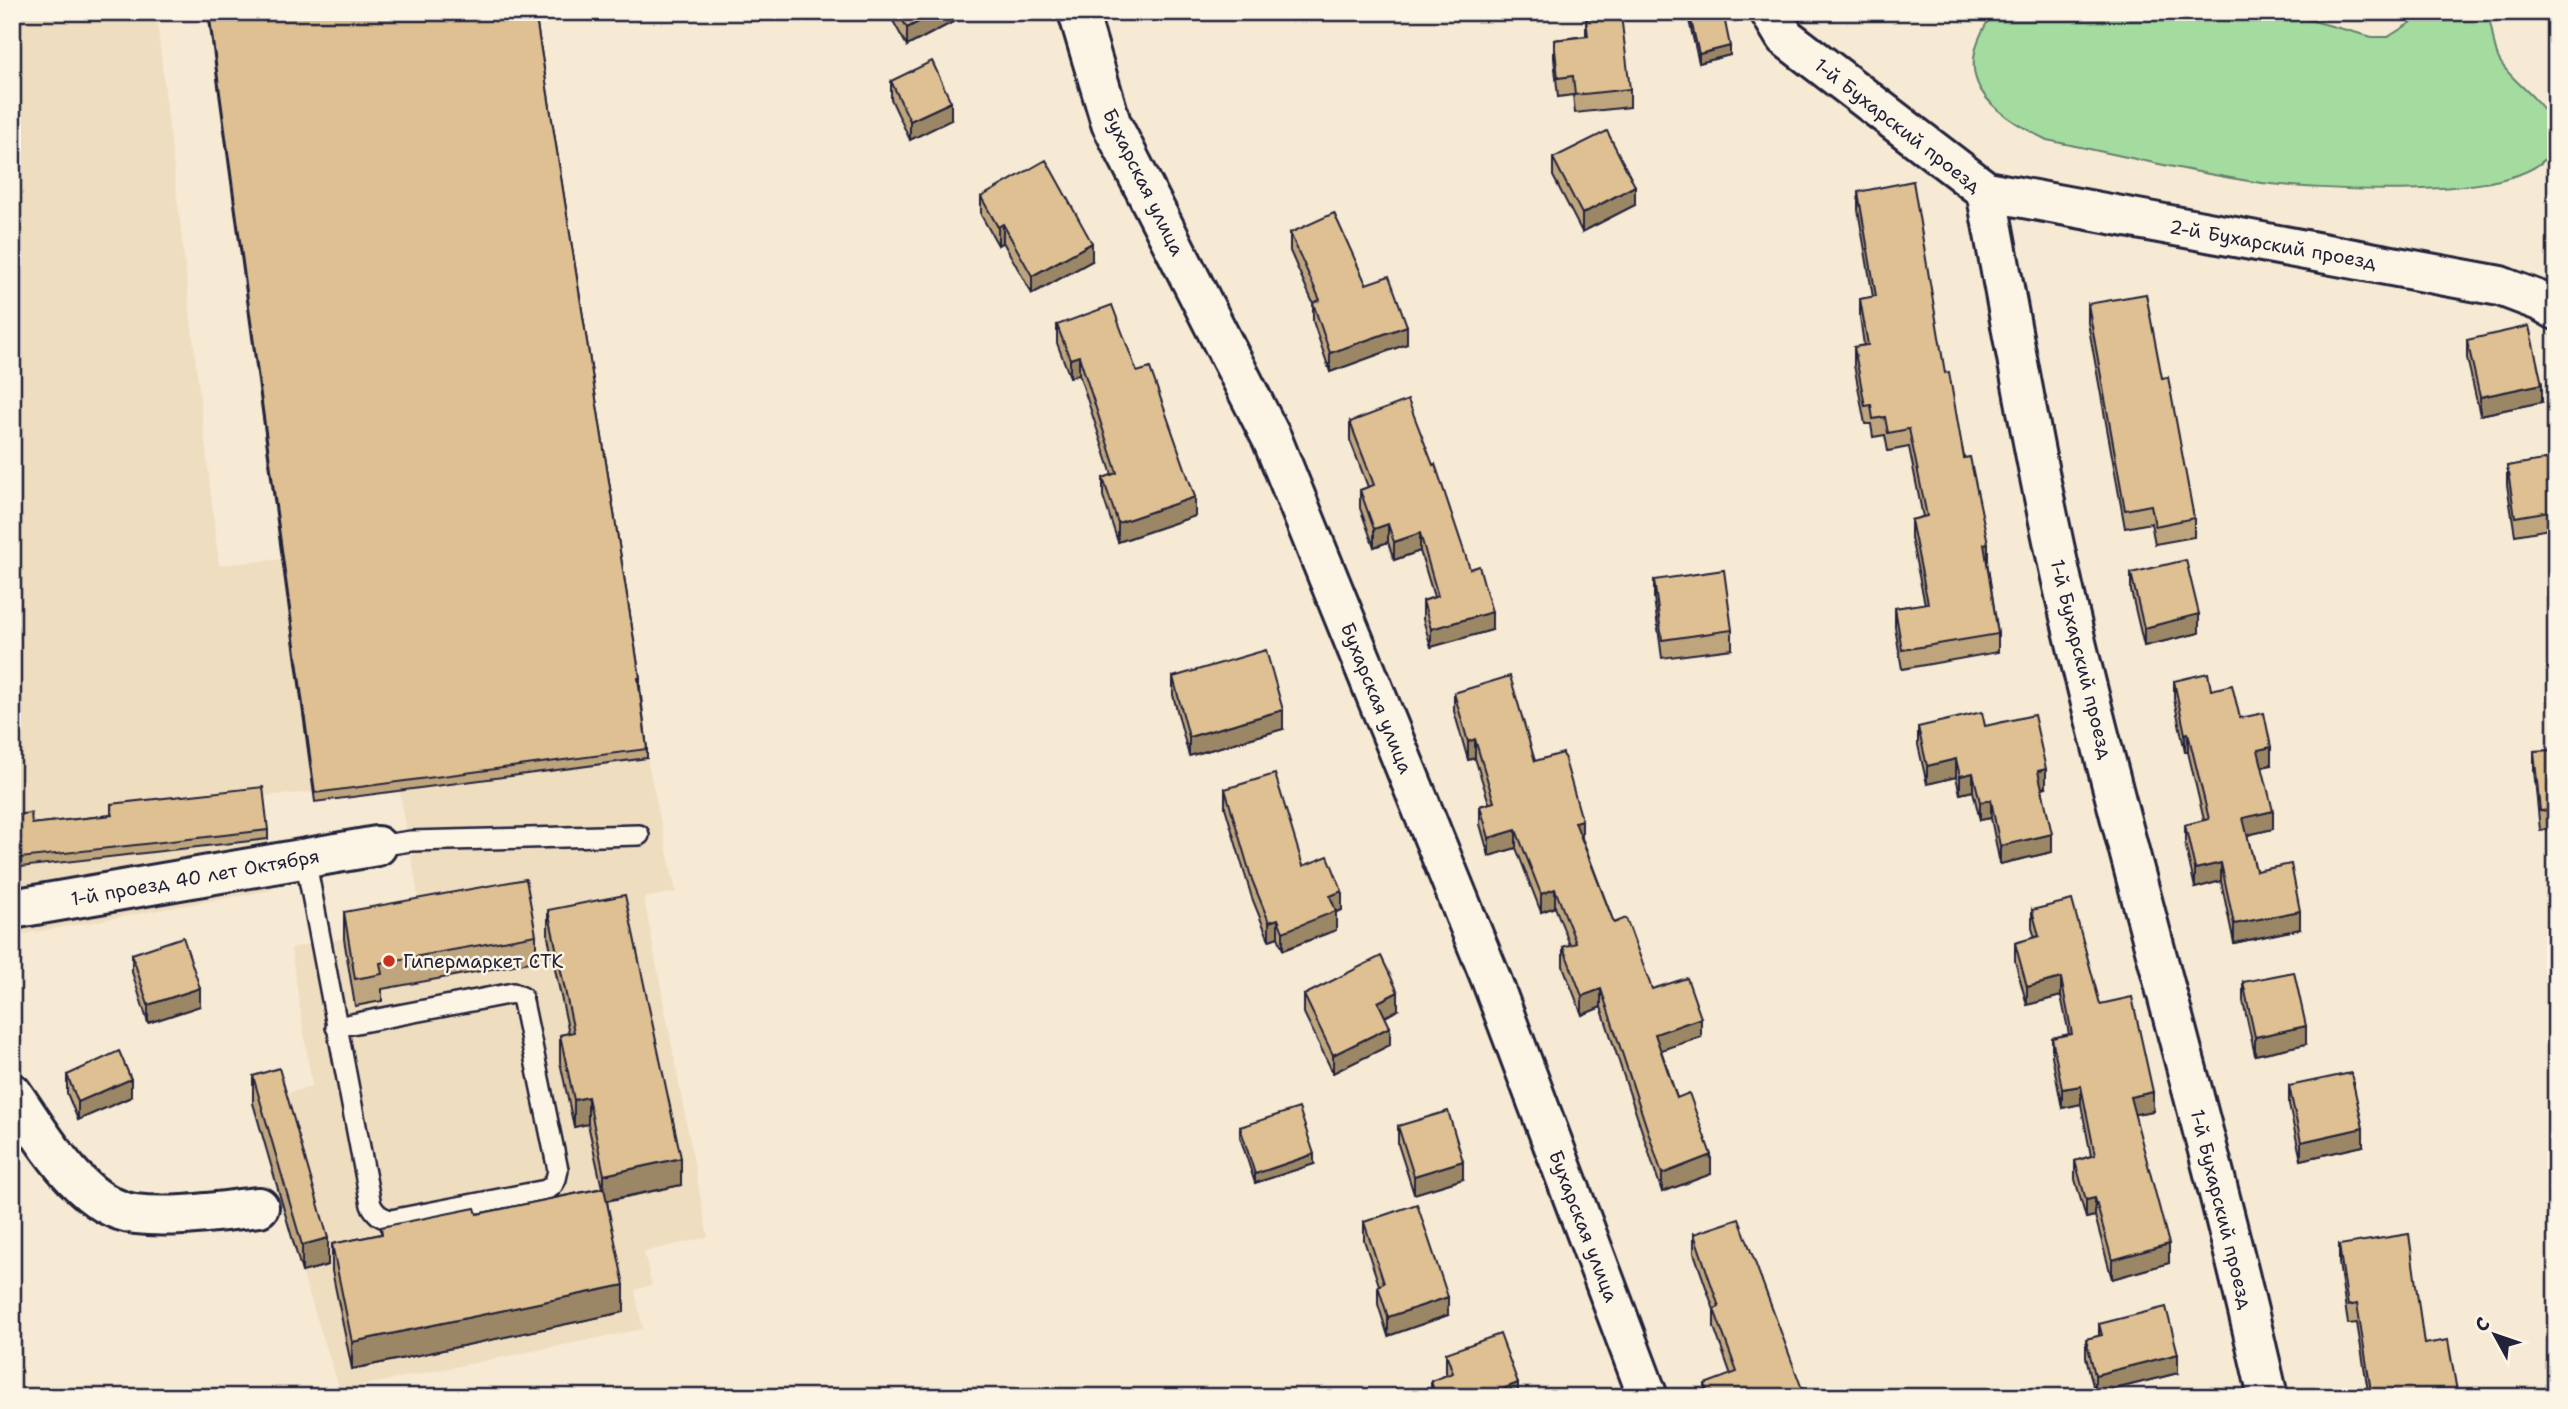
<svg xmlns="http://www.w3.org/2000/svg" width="2568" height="1409" viewBox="0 0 2568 1409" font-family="'Shantell Sans',sans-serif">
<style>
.built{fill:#efddc0}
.green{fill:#a4dca0;stroke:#637f6e;stroke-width:2}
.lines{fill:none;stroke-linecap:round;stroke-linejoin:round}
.lane-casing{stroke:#22223b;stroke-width:24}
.street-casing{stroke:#22223b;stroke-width:44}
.lane{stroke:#fcf5e5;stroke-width:19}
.street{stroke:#fcf5e5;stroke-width:38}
.wall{fill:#bfa57e;stroke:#22223b;stroke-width:2}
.shaded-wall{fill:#9b8666;stroke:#22223b;stroke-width:2}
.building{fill:#dec092;stroke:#22223b;stroke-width:2}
.poi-dot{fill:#c8321e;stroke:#fcf5e5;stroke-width:2.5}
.labels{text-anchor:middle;stroke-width:5;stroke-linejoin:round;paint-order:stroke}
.street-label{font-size:19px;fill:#22223b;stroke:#fcf5e5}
.poi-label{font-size:19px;fill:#22223b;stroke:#fcf5e5;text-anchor:start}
</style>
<rect width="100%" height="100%" fill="#f6ead4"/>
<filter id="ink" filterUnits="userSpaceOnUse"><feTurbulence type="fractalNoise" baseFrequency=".0143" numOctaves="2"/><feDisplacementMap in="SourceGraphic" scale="14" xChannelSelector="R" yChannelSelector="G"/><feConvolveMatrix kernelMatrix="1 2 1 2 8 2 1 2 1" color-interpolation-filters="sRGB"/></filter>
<g filter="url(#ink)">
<path class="built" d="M12,12h144l63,553 64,-6 357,128 7,71 29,134 -32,6 64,339 -64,15 8,33 -17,5 8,39 -303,61 -38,-118 -49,-169 59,-17 -21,-138 132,-24 -23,-132 -48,5 -38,-5 -51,4 9,94 -260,46z"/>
<path class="green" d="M1994,12h286l92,25h16l40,-25h58c9,16 5,36 15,51 16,26 58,44 52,81 -10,63 -250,45 -298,38 -69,-10 -139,-28 -208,-42 -59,-29 -100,-62 -53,-128z"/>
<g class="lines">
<g class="lane-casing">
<path id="lane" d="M377,846l34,-5 228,-6
M305,858c23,116 44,232 66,347 5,9 10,13 20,15l155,-30 6,-4 4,-7 2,-9 -36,-173 -9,-4 -177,34"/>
</g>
<g class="street-casing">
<path id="street" d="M1078,12l33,111 161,316 219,540 157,418
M1770,12l15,25 201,154c30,159 57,319 96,476 60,244 131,485 186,730
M1986,191l514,95 42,16 14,8
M12,909l365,-63
M12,1093c30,42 68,114 123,121 40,5 84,-3 124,-7"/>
</g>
<use href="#lane" class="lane"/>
<use href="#street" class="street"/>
</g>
<path class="wall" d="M208,12h327l105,666v9l7,62v9l-332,44z
M888,12h71v7l-52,27z
M1687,12h36l7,43 -31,8z
M1586,19l44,70v18l-55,6 -2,-18 -15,2 -4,-39v-18l32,-4z
M891,81l60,39 -41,20 -19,-41z
M1553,158l82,47 -53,27 -29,-56z
M1858,192l87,181 43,188h-1l11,73v18l-96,17 -7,-42v-19l30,-4 -14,-66v-18l12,-3 -14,-70 -21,4 -3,-16 -12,2 -2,-13h-6l-11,-59v-18l10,-2 -4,-28v-18l13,-2 -15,-87z
M981,197l111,64 -60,33 -29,-52 -5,3 -17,-30z
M1290,233l76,51 41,60 -77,28 -17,-51v-18l-23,-52z
M2088,304l74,74 32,140v19l-39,7 -4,-21 -26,5 -37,-205z
M1057,325l80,47 58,144 -77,26 -15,-46v-18l9,-3 -33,-101 -9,3 -13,-34z
M2467,340l75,62 -62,13 -13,-57z
M1350,422l142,208 -61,17 -8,-28v-18l11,-4 -14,-46 -26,9 -6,-18 -14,5 -14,-39v-18l8,-3 -18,-47z
M2556,458v70l-41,7 -8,-50v-19z
M2131,573l68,60 -55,13 -13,-55z
M1654,580l78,50v19l-70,9 -8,-60z
M2552,599h4v51l-4,-33z
M1173,677l110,52 -94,27 -16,-61z
M2174,681l37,9 29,28 31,47 -9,2 11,62 -26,6 9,36 44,58 -66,14 -13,-62 -26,7 -10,-45v-18l19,-5 -16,-68h-3l-11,-53z
M1454,693l81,68 47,77 32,85 38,66 49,48 -40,13 16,48 34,76 -49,18 -61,-185 -19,8 -19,-49v-19l7,-2 -15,-38 -14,5 -25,-64 -27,8 -9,-32v-18l9,-3 -14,-45 -7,2 -14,-49z
M1985,726l61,61 -4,1 10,64 -52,12 -9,-46 -11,2 -7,-29 -13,3 -4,-17 -29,7 -9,-39v-18z
M2556,750v151l-1,1 -6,-73 -9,1 -6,-60v-19z
M1225,789l78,77 39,44 -6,2v18l-53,20 -5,-13 -9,3 -17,-42 -27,-91z
M111,804l157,26v9l-256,29v-53l20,9 79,-9z
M548,910l133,275 -74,16 17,111 -272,57 -20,-98v-27l49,-10v-7l96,-13 125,-26 -14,-64 -14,3 -14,-65v-27l9,-2 -21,-96z
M2032,910l68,94 53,107 -19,3 35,149 -57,16 -17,-63 -9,2 -11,-39v-18l16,-5 -10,-52 -19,4 -10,-52v-18l17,-4 -8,-38 -34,9 -12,-44v-18l20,-5 -3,-10z
M344,912l192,23v26l-154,28v12l-27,5 -11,-67z
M132,954l68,52 -52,17 -16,-51z
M2243,982l63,62 -51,11 -12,-54z
M1304,995l94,15 -13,7 5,28 -57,28 -29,-60z
M67,1075l64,22 -53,23 -11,-27z
M253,1076l75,189 -26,7 -49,-169z
M2289,1086l74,60 -62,14 -12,-55z
M1398,1126l65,53 -49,15 -16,-50z
M1240,1127l74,37 -59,19 -15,-46z
M1364,1222l84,93 -60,21 -10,-32v-18l1,-1 -15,-45z
M1694,1234l111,163h-100v-13l26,-9 -17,-48v-17l-20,-57z
M2339,1245l85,99 34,53h-89l-12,-74 -9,1 -9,-61z
M2099,1324l79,49 -83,21 -9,-37v-18l13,-3z
M1446,1353l72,44h-87v-16l16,-6 -1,-3z"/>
<path class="shaded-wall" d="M937,12h22v7l-52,27v-18z
M1730,46v9l-31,8v-9z
M951,102v18l-41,20v-19z
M1635,186v19l-53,27v-18z
M1003,224v18l-5,3v-18z
M1092,243v18l-60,33v-18z
M1407,326v18l-77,28v-19z
M1079,356v18l-9,3v-18z
M2542,384v18l-62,13v-18z
M1195,497v19l-77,26v-19z
M1388,524v18l-14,5v-18z
M1420,533v18l-26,9v-18z
M1988,543v18l-4,1v-18z
M1492,612v18l-61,17v-18z
M2199,614v19l-55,13v-18z
M1283,710v19l-94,27v-19z
M2188,733v19h-3v-18z
M1475,739v19l-7,2v-18z
M2271,747v18l-13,3v-18z
M1956,759v18l-29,7v-18z
M2046,769v18l-8,2v-18z
M1973,773v18l-13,3v-18z
M1991,800v18l-11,2v-18z
M2273,811v18l-30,7v-18z
M1582,820v18l-7,2v-18z
M1516,830v18l-27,8v-18z
M2052,834v18l-52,12v-18z
M2221,863v18l-26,7v-19z
M1555,889v18l-14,5v-18z
M1342,891v19l-6,2v18l-53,20v-18l47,-36z
M2300,911v18l-66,14v-19z
M1278,919v18l-9,3v-18z
M2061,978v18l-34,9v-18z
M200,988v18l-52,17v-18z
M1601,989v18l-19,8v-19z
M1398,992v18l-20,10v-18z
M1701,1018v19l-46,15v-18z
M2306,1026v18l-51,11v-18z
M1390,1027v18l-57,28v-18z
M131,1079v18l-53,23v-18z
M2081,1086v18l-19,4v-19z
M2153,1092v19l-23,4v-18z
M588,1097v27l-14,3v-27z
M2363,1128v18l-62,14v-18z
M1314,1154v10l-59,19v-9z
M1711,1155v19l-49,18v-18z
M681,1158v27l-77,16v-26z
M1463,1161v18l-49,15v-18z
M2095,1198v18l-9,2v-18z
M328,1238v27l-26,7v-27z
M2169,1244v19l-57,16v-19z
M624,1285v27l-272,57v-27z
M1448,1297v18l-60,21v-19z
M2178,1354v19l-83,21v-19z
M1518,1383v14h-37v-1z"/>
<path class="building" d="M209,12h326l105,666h-2l9,71 -332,44z
M898,12h39l-30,16z
M1689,12h34l7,34 -31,8z
M1621,15l9,74 -55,6 -2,-19 -15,2 -4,-38 34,-4 -2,-17z
M932,61l19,41 -41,19 -19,-40z
M1607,131l28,55 -53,28 -29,-56z
M1046,160l46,83 -60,33 -29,-52 -5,3 -17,-30z
M1913,181l32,192 4,-1 15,86 6,-1 18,86 -4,1 14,90 -96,16 -7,-42 33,-5 -17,-83 16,-4 -18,-87 -21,4 -3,-16 -12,2 -2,-14 -6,1 -11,-59 14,-2 -8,-46 16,-3 -18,-104z
M1334,213l32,71 23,-8 18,50 -77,27 -17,-50 7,-3 -30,-67z
M2146,294l16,84 6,-1 26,141 -39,8 -4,-21 -26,5 -37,-206z
M1112,305l25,67 13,-4 45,129 -77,26 -15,-45 14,-5 -38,-117 -9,3 -13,-34z
M2529,326l13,58 -62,13 -13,-57z
M1408,400l25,65 2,-1 35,105 9,-3 13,46 -61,17 -8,-28 15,-5 -18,-63 -26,9 -6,-18 -14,5 -14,-39 14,-5 -24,-63z
M2556,458v52l-41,7 -8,-51z
M2186,560l13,54 -55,14 -13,-55z
M1724,570l8,60 -70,10 -8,-60z
M2552,599h4v33z
M1266,650l17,60 -94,27 -16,-60z
M2208,673l3,17 21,-5 8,33 24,-5 7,34 -13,3 15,61 -30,7 13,53 35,-7 9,47 -66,13 -13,-61 -26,6 -10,-44 24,-6 -21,-86 -3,1 -11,-53z
M1510,676l25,85 28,-8 19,67 -7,2 39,101 12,-5 26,71 35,-11 14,40 -46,16 22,64 12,-5 22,62 -49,19 -61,-185 -19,7 -19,-49 13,-4 -21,-54 -14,5 -25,-64 -27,8 -9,-32 14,-4 -19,-63 -7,3 -14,-49z
M1982,712l3,14 49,-11 12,54 -8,2 14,63 -52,12 -9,-46 -11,2 -7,-29 -13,3 -4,-17 -29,7 -9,-39z
M2556,750v133h-1l-6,-73 -9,1 -6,-60z
M1275,774l28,92 25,-10 14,35 -12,5 6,15 -53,21 -5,-13 -9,3 -17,-42 -27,-91z
M263,787l5,43 -256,29v-44l19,-2 1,11 80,-9 -1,-11z
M526,879l10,56 -156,28 2,11 -27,5 -11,-67z
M625,895l56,263 -77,17 -16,-78 -14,3 -14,-65 14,-3 -26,-122z
M2072,900l28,104 32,-7 21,95 -23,5 39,147 -57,16 -17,-62 -9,2 -11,-39 20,-6 -14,-69 -19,3 -10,-51 20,-4 -11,-56 -34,9 -12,-44 24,-7 -7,-26z
M183,937l17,51 -52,17 -16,-51z
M1381,956l17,36 -20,10 12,25 -57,28 -29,-60z
M2294,972l12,54 -51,11 -12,-55z
M119,1051l12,28 -53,23 -11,-27z
M279,1068l49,170 -26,7 -49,-169z
M2351,1073l12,55 -62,14 -12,-56z
M1299,1108l15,46 -59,20 -15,-47z
M1448,1111l15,50 -49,15 -16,-50z
M604,1188l20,97 -272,57 -20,-98 50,-10 -1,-7 94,-19 2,6z
M1417,1204l31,93 -60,20 -10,-31 6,-3 -20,-61z
M1739,1219l66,178h-96l-4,-13 32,-12 -23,-63 5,-2 -25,-73z
M2409,1234l15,110 24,-4 10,57h-86l-15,-93 -9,2 -9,-61z
M2166,1307l12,47 -83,21 -9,-36 16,-4 -3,-11z
M1500,1334l18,49 -37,14h-45l-5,-16 22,-8 -7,-20z"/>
</g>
<circle class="poi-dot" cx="389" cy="961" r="7"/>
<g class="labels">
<g class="street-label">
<text transform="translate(1898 125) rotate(38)" y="7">1-й Бухарский проезд</text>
<text transform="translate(1144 182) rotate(64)" y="7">Бухарская улица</text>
<text transform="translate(2273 244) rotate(10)" y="7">2-й Бухарский проезд</text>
<text transform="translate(2082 659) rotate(76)" y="7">1-й Бухарский проезд</text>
<text transform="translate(1377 698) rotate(68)" y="7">Бухарская улица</text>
<text transform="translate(195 877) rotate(-10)" y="7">1-й проезд 40 лет Октября</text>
<text transform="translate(2222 1209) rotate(76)" y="7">1-й Бухарский проезд</text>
<text transform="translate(1584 1226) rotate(69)" y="7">Бухарская улица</text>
</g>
<g class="poi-label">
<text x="403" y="968">Гипермаркет СТК</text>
</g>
</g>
<rect width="2568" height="1409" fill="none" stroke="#fcf5e5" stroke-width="42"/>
<rect x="21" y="21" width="2526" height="1367" fill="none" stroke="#22223b" stroke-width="2.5" filter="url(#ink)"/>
<g transform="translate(2495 1335) rotate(310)" stroke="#fcf5e5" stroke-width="5" paint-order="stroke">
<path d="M0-5L12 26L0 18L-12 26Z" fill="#22223b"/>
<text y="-10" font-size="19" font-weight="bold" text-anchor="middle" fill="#22223b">С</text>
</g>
</svg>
